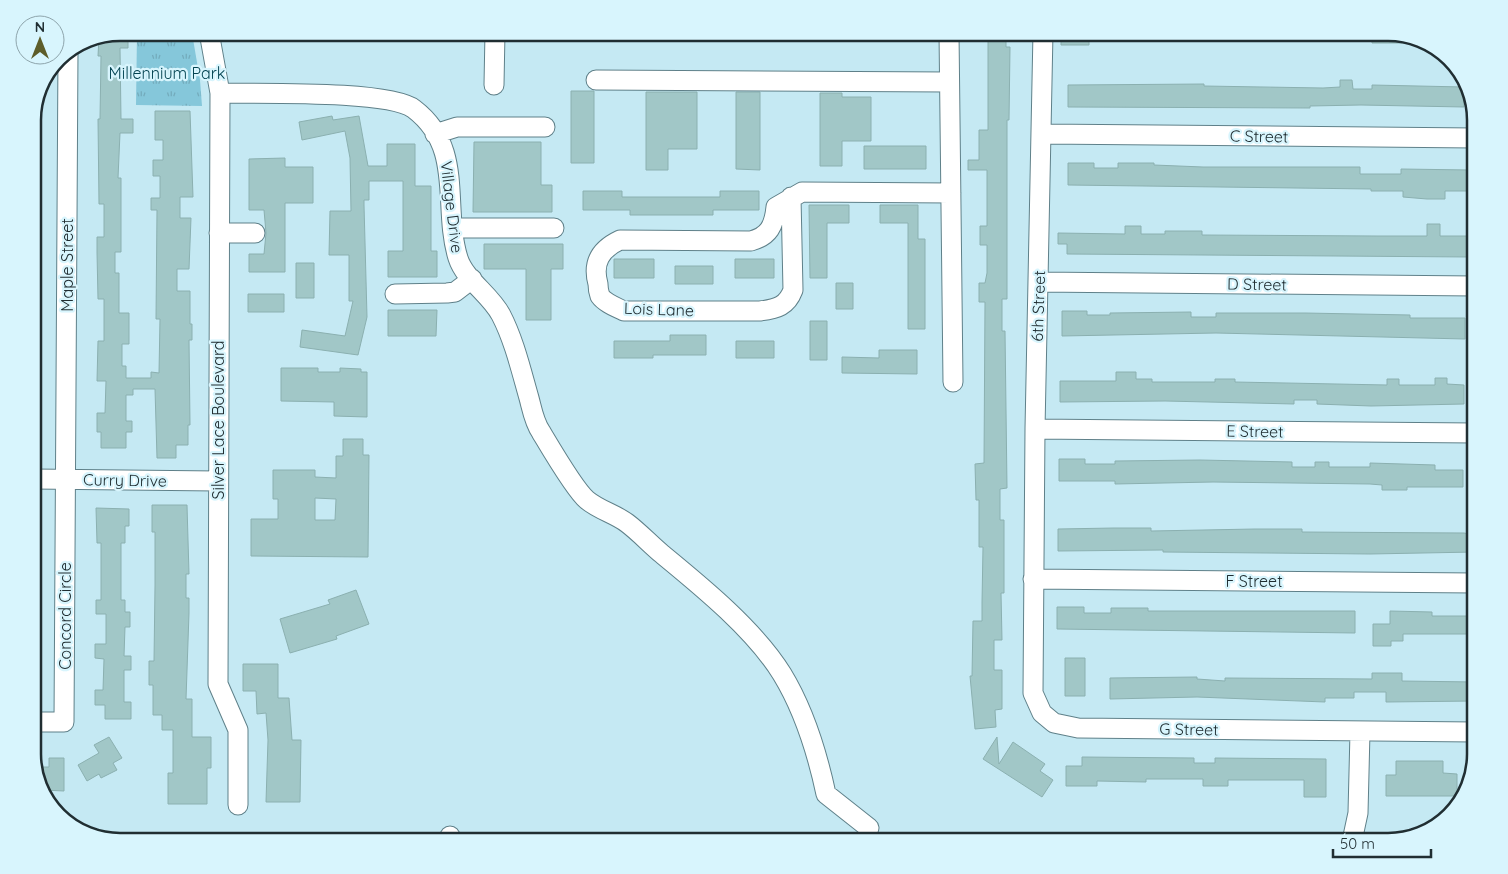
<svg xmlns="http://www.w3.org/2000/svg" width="1508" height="874" viewBox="0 0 1508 874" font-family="Quicksand,sans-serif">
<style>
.park{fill:url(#park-tufts)}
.building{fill:#a1c7c7;stroke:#8bb0b0;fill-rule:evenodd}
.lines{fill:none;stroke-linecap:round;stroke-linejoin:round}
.minor-casing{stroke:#5f8089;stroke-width:21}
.minor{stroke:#fff;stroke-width:19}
.labels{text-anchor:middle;stroke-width:4.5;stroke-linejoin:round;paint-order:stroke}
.park-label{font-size:16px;fill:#034351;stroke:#d8f5fd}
.street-label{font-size:16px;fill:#202e32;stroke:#d8f5fd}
.rim{fill:none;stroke:#202e32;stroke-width:2.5}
</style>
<defs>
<pattern id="park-tufts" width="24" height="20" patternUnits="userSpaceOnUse" patternTransform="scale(1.25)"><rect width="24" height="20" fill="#85c7da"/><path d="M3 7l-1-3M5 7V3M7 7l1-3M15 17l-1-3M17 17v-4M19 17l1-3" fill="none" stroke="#73abbc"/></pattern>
</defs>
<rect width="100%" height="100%" fill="#c5e9f3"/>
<path class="park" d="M137,33h55l8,47 2,26 -66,-1z"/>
<path class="building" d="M120,32h8v16h-8l1,71h12v14h-13l-2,45h3v74h-6v21h4v40h10v31h-7v22h4v12h25v-6l8,1 1,-54h-4l1,-109h-6v-12h9v-22h-7v-16h10v-20h-8v-29h35l3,86h-13v21h11l-2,51h-12v22h13v33h2v16h-3l1,85h-2v20h-12v13h-19l-2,-69h-22v6h-7v26h6v11h-6v16h-25v-16h-4v-19h8l1,-32h-9l1,-40h6v-42h-6l-1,-47v-15h7v-33h-5l-1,-85h2l1,-63h-3l1,-19z
M1089,32v13h-28v-12z
M1372,32h16l28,8 -1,3h-43z
M988,36h18v11h4l-1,73h-2v179h-5v32h3l2,157 -7,1v31h4v73h-3l1,47h-8v30h8v39l-7,1 1,17 -21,2 -5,-53h2l1,-55h9v-18l1,-56h-4v-47h-3l-1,-36 9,-1 1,-161h-6v-19h6l2,-10v-28h-7v-19h7v-56h-19v-10h11v-30h9z
M1340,80h12l1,9h19v-4l92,2v20l-103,-2 -51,1v2l-242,-1v-22l136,-1v2l119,2 17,-1z
M571,91h23v72h-23z
M646,92h51v57h-29v21h-22z
M736,92h24v78l-24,-1z
M820,93h22v4h29v44h-29v25h-22z
M332,116l1,4 26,-4 9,50h19v-22h28v42h16v65h6v26h-49v-26h15v-70h-34v19h-5v5l3,112 -9,38 -58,-8 2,-17 43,6 8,-35h-4v-46h-20l1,-44h21l-1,-53 -5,-27 -43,9 -3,-18z
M474,142h67v43h11v27h-79z
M864,146h62v23h-62z
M285,158v9h28v36h-28v69h-36v-18h15l2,-21 -2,-23h-15v-51z
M1068,163h26v5h24v-5h36v2l49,2h157v7h41v-5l69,1 -1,21h-24v8h-18l-24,-2v-6h-32v-2l-303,-4z
M583,191h39v6h98v-6h39v19h-46v5h-83v-5h-47z
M809,205h40v18h-22v55h-17z
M880,205h38v34h7v90h-17v-106h-28z
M1427,224h13v12h29v21l-402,-3v-10h-9v-11l67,1v-8h16v8h24v-3h37v4l175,1h50z
M484,244h79v25h-12v51h-25v-51h-42z
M614,259h40v19h-40z
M735,259h39v19h-39z
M296,263h18v35h-18z
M675,266h38v18h-38z
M836,283h17v26h-17z
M248,294h36v18h-36z
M388,310h49l-1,26h-48z
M1062,311h25v4h23v-2l81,-1v5h25v-4h89l105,2v3h55v21l-249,-6 -154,3z
M810,321h17v39h-17z
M670,335h36v20h-53v3h-39v-17h56z
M736,341h38v17h-38z
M879,350h38v24l-75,-1v-16l37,1z
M281,368h37v4h22v-4l21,1v3h6v45l-33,-1v-14l-53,-1z
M1116,372h20v7h16v3h63v-3h20v3l152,3v-6h12v6h36v-7h12v6l17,1v19l-93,2 -54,-2v-4h-23v4l-129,-3 -105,1v-21h56z
M343,439h20v16h6l-1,102 -117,-1v-37h27v-20h-5v-29h42v7l21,1v-22h7zM315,498l21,1 -1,21h-20z
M1059,459h26v5h30v-3l85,-1 92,2v5h23v-5h14v5h41v-4l65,2v5h28v17h-56v3h-25v-5l-12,-1 -157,-2 -98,2v-3h-56z
M152,505h35l2,69h-3v24h3v15l-3,86h6v38h19v31h-4v36h-39v-31h5v-43h-11v-15h-9v-30h-4v-24h5l1,-75v-54h-3z
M96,508l33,1v17h-4v17h-4v57h4v12h5v15h-5l-1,29h7v14h-7v32h7v17h-26v-14h-10v-15h8l1,-31 -9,-1v-14h11v-30h-10v-14h5v-57h-4z
M1114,528h37v3l104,-2h47v3l162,1 11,2v17l-105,2 -207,-2v-2l-105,1v-22z
M356,590l13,34 -33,12 1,3 -47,14 -10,-34 50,-15 -2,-4z
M1057,607h27v6h27v-5h37v3h207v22l-298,-4z
M1390,611l42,1v4h43v18h-72v7h-12v5h-18v-22h17z
M1065,658h20v38h-20z
M243,664h35v34h11l3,42h9l-1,62h-34l2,-62 -2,-27 -9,1 -1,-23h-13z
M1372,673h30v8l73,1v19l-89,1v-10h-32v6h-29v4l-128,-5 -87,2v-21l87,-1v2l28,2v-3l147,1z
M109,737l13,21 -9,5 4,7 -16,8 -2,-4 -12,7 -9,-16 21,-12 -5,-8z
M997,737l2,27 14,-22 32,22 -5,7 13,9 -11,17 -59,-38z
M1082,757l112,1v5h21v-5l111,1v38h-22v-17h-76v6h-25v-7h-57v3l-49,-1v5h-31v-20h16z
M49,758h15v33l-21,-1 -8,-23h14z
M1396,761h47v12l14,1v22h-71v-21h10z"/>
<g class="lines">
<g class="minor-casing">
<path id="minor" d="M209,32l11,61 -2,591 20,46v75
M949,32l4,350
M1043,32l-8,397 -2,264 9,20 12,10 24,5 397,4
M596,80l352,2
M494,85l1,-53
M220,93c37,1 169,-3 194,16 51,39 28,97 44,149 7,22 32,36 43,57 13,25 20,55 28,83 3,11 5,24 12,34 9,15 34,58 46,68 12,10 28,14 40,23 12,9 23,21 35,31 39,32 93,76 120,120 22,36 35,78 44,120l43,34
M435,134l22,-7h88
M1043,134l432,4
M791,197l2,93c-6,16 -16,19 -33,21h-136c-8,-4 -19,-8 -24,-15 -1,-3 -2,-9 -2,-12 -6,-22 3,-35 22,-44l131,1c18,-5 23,-15 25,-34l26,-15 149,1
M453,228h101
M219,233h36
M1038,282l437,4
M395,294l52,-1 8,-1 17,-13
M1035,429l440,4
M33,479l184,2
M1033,579l442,4
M33,722h31l4,-671
M450,841v-5
M1352,841l6,-28 2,-81"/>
</g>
<use href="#minor" class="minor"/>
</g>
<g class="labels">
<g class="park-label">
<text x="167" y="79">Millennium Park</text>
</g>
<g class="street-label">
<text transform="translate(1259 136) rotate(1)" y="6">C Street</text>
<text transform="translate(452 207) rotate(83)" y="6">Village Drive</text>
<text transform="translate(67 265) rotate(-90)" y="6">Maple Street</text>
<text transform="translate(1257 284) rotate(1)" y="6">D Street</text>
<text transform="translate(1038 306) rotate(-88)" y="6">6th Street</text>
<text transform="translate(659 309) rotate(2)" y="6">Lois Lane</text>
<text transform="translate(218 420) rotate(-90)" y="6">Silver Lace Boulevard</text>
<text transform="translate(1255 431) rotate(1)" y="6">E Street</text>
<text transform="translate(125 480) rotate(1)" y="6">Curry Drive</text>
<text x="1254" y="587">F Street</text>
<text transform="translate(65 616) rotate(-90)" y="6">Concord Circle</text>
<text transform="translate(1189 729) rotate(1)" y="6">G Street</text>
</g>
</g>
<path d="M0 0H1508V874H0ZM120 41H1388A79 79 0 0 1 1467 120V754A79 79 0 0 1 1388 833H120A79 79 0 0 1 41 754V120A79 79 0 0 1 120 41Z" fill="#d8f5fd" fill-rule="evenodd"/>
<path class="rim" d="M120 41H1388A79 79 0 0 1 1467 120V754A79 79 0 0 1 1388 833H120A79 79 0 0 1 41 754V120A79 79 0 0 1 120 41Z"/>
<g transform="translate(40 40)"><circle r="24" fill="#d8f5fd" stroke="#8ea5ac"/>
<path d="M0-4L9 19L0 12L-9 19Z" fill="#5d5d2a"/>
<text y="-8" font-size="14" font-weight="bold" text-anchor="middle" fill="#202e32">N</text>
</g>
<path d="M1333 849v8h98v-8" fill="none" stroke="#202e32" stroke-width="2.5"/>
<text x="1340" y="849" font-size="15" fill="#202e32" stroke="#d8f5fd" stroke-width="4" paint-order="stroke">50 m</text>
</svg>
